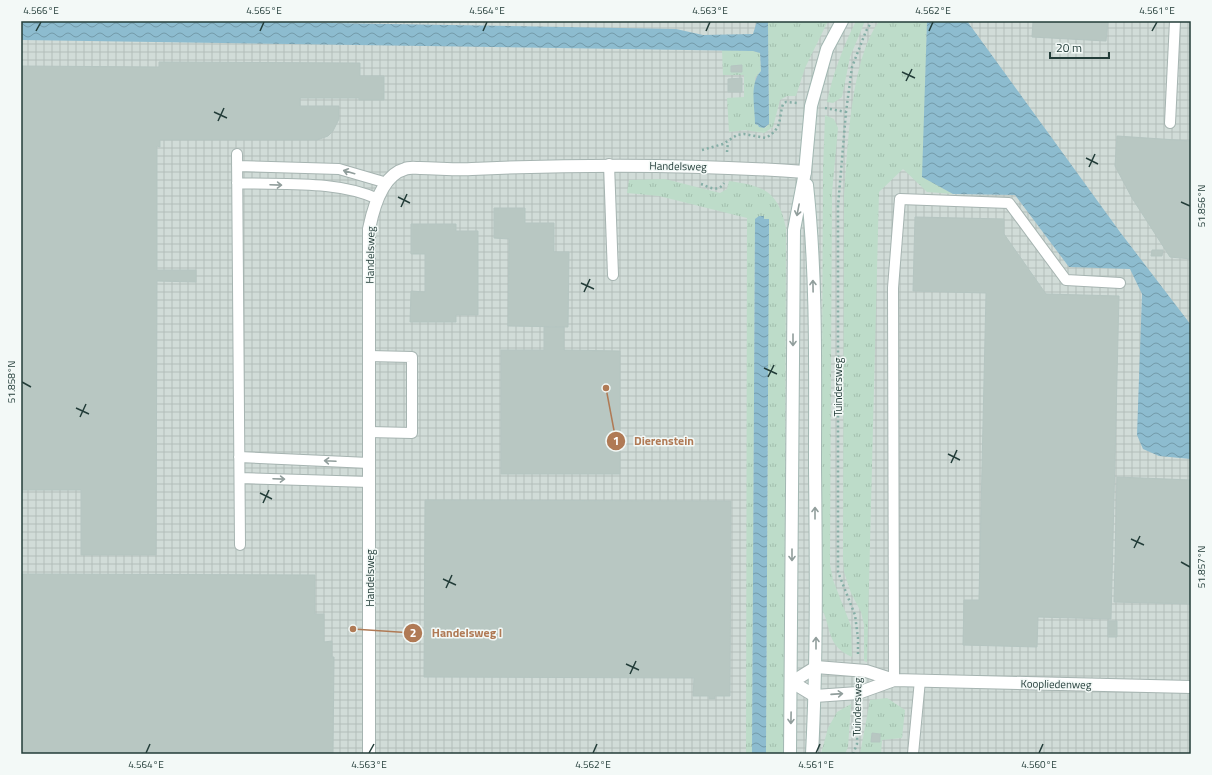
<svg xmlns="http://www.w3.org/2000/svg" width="1212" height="775" viewBox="0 0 1212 775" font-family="'Titillium Web',sans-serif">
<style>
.industrial{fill:url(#industrial-grid)}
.grass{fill:url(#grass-tufts)}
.water{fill:url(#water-waves)}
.building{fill:#b8c7c2;stroke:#b5c5c1}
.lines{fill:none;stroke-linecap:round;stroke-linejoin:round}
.service-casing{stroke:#a6b4b1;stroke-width:12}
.minor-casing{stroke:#a6b4b1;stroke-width:14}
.secondary-casing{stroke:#a2b7b2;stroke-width:14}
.path{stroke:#85aea6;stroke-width:2.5;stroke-dasharray:2 3;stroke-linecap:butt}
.service{stroke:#fff;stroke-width:10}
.minor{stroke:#fff;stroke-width:12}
.secondary{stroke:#fff;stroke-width:12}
.oneway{stroke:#919e9c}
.ticks{fill:none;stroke:#233d39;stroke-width:1.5}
.labels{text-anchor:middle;stroke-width:3;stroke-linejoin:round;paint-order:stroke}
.street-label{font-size:11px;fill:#233d39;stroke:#f3f9f7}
.leader{fill:none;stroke:#b07a55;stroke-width:1.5}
.callout-dot{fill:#b07a55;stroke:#f3f9f7;stroke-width:1.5}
.mark-label{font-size:12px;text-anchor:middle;font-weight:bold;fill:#fff}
.callout-label{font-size:12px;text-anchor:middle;font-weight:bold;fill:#b07a55;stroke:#f3f9f7;stroke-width:3;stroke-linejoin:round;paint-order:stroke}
.neatline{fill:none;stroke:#233d39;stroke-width:1.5}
.ticks-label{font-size:10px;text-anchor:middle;fill:#233d39}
</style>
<defs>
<pattern id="industrial-grid" width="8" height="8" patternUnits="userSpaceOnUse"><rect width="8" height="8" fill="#d1dcd8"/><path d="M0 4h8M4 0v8" fill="none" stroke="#b3beba"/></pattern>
<pattern id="grass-tufts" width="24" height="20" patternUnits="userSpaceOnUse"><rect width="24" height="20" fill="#bddcc9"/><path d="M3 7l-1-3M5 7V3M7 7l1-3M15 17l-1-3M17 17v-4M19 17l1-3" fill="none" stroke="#a2bead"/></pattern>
<pattern id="water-waves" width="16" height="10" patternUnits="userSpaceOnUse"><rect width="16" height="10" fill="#8dbccf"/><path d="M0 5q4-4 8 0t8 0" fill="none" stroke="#739aa9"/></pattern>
</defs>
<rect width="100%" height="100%" fill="#e3ece9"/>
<path class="industrial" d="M21,21h1170v733h-1170z"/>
<path class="grass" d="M768,21h60l-23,47 -9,28h-9l-7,4 -7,27 -9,6 -19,-3 -16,2 -2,-34 17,-1v-22h-21l-1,-25 31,1 7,2 1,18 -6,7v46l10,4 4,-4z
M856,21h9l-15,36 -8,40 -9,6 -6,-1c6,-29 16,-55 29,-81z
M879,21h48l-4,156 30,17 -26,-2 -24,-23 -24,23 -12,470 -3,-1v-36l-3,-13 -10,-19 -7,-21 -1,-15 1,-361c4,-50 6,-134 35,-175z
M825,115l9,4 4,9 -6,65 -2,371 3,16 18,46 1,31c-26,-11 -20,-29 -31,-50l2,-437z
M665,179l55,14 7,-4 2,-8c35,5 49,10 57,47l-2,526h-18l2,-353 -4,-185 -9,3 -3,535h-6l1,-536 -88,-22 -32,-3 2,-13z
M887,698l18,12 -3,28 -20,2 -1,14h-21l10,-54z
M851,704l-3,43 -3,7h-24l7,-26 9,-16z"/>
<path class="water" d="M21,21h195l460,8 27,6 50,-1 4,-13h11l1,103 -5,4 -5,-1 -1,-2 -3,-1c0,-16 -6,-41 6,-53l-1,-18 -7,-2 -732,-11z
M927,21h40l153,211 71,93v134l-32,-3 -16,-7 -6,-14 5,-141 -12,-25 -61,-2 -54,-72 -62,-1 -31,-17z
M759,216h5v3h5l-3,535h-14l3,-535z"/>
<path class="building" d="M1033,21h75l-2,20 -74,-4z
M159,62l201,1v13h24v24h-25v-2h-59v8h39v13l-6,12 -5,5 -11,4h-157v7l-3,-1v124h39v12l-39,-1 -1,274h-75v-65h-60v-424l138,1z
M742,65v7h-11v-6z
M742,78v14h-14v-13z
M1117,136l74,5v118l-21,-2 -38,-59 -17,-32z
M494,208h31v15h29v29h15l-1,75 -60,-1 1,-87 -15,-1z
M915,217l89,2v15l42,60 73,2 -8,323 -73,-2 -1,30 -74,-2 1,-45h15l7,-307 -73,-2z
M411,224h45v7h22v84h-22v7h-46l1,-31 14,1v-38h-14z
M1152,250h11l-1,6h-11z
M544,327h20v23l56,1v123h-119v-124h43z
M1117,477l74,3v124l-77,-2z
M425,500l306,1 -1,195h-15v3h-6v-3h-16l1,-18 -270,-1z
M21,574l294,1v39h9v28l8,-1v16h2l-1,97h-312z
M1108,621h9v16h-9z
M872,733l8,1v8h-9z"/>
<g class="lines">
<g class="service-casing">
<path id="service" d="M1170,123l5,-102
M237,154l3,391
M609,164l4,111
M237,166l102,3 48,14
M237,183c45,2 101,-3 141,16
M369,356l43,1v76l-43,-1
M239,457l130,6
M240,478l129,4
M894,680l-1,-392 7,-89 109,4 57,77 54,3
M913,754l7,-74"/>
</g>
<g class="minor-casing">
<path id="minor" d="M894,680l-36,13 -43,3 -23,-14 24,-15 50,4 28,9 297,7
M369,754v-525c4,-20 13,-54 36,-60 4,-2 10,-1 15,-1 17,0 35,2 52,1 112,-5 221,-5 333,3"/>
</g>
<g class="secondary-casing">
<path id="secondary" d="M807,185c10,93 8,188 8,282 1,95 2,191 -3,287
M790,754l4,-524 11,-58 6,-66 16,-57 15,-28"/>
</g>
<path class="path" d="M825,108l21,4
M702,150l21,-6 14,-9 7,-1 22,4c17,-11 12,-17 17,-34l3,-2 11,1
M727,152l1,-10
M701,184c8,3 17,9 23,-1
M858,654v-16l-3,-23 -17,-43v-366l8,-94 6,-45 14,-36 6,-10
M853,754l4,-10 1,-35"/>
<use href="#service" class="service"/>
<use href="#minor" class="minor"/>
<use href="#secondary" class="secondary"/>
</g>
<defs><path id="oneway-shaft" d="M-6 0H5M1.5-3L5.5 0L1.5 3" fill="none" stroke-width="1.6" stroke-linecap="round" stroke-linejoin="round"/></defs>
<g class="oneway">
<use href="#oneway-shaft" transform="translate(349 172) rotate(-164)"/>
<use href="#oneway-shaft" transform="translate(276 185) rotate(2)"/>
<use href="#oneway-shaft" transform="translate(798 210) rotate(101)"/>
<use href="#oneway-shaft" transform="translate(813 286) rotate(-91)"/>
<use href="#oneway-shaft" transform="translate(793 340) rotate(90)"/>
<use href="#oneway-shaft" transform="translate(330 461) rotate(-177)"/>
<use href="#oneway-shaft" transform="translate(279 479) rotate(2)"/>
<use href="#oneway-shaft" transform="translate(815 513) rotate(-90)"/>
<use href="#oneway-shaft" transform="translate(792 555) rotate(90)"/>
<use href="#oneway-shaft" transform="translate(816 643) rotate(-90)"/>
<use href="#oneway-shaft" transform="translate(837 694) rotate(-4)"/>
<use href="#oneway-shaft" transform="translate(791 718) rotate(91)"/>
</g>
<path class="ticks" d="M36,31l5,-9M260,31l4,-9M483,31l4,-9M706,31l4,-9M929,31l4,-9M1152,31l5,-9M902,72l13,6M906,81l6,-12M214,112l13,6M218,121l6,-13M1086,158l12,6M1089,167l6,-13M398,197l12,6M1181,202l9,4M401,207l6,-13M581,283l13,6M584,292l6,-13M764,368l13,6M768,377l6,-12M22,382l9,5M76,408l13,6M80,417l6,-13M948,454l12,6M951,463l6,-13M260,493l12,6M263,503l6,-13M1131,539l13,6M1134,548l6,-12M1181,562l9,5M443,579l13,6M446,588l6,-13M626,664l13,6M630,674l6,-13M146,753l4,-9M369,753l5,-9M593,753l4,-9M816,753l4,-9M1039,753l4,-9"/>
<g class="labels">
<g class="street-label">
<text transform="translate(678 166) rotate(1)" y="4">Handelsweg</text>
<text transform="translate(370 255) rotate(-89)" y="4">Handelsweg</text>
<text transform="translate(838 387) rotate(-90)" y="4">Tuindersweg</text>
<text transform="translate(370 578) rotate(-90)" y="4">Handelsweg</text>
<text transform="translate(1056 684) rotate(1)" y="4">Koopliedenweg</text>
<text transform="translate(857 707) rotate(-89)" y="4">Tuindersweg</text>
</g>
</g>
<path class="leader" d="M606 388L616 441M353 629L413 633"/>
<g class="callout-dot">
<circle cx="606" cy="388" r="4"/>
<circle cx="353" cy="629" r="4"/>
<circle cx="616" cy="441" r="10"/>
<circle cx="413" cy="633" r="10"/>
</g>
<g class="mark-label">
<text x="616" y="445">1</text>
<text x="413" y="637">2</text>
</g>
<g class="callout-label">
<text x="664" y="445">Dierenstein</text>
<text x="467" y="637">Handelsweg I</text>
</g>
<rect width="1212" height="775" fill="none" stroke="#f3f9f7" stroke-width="44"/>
<path d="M1050 52v6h59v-6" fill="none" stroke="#233d39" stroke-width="2"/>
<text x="1056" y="52" font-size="12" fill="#233d39" stroke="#f3f9f7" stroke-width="3" paint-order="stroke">20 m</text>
<rect x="22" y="22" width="1168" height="731" class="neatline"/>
<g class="ticks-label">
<text x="41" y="14">4.566°E</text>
<text x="264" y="14">4.565°E</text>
<text x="487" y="14">4.564°E</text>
<text x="710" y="14">4.563°E</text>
<text x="933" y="14">4.562°E</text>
<text x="1157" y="14">4.561°E</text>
<text transform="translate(1201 206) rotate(-90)" y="4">51.856°N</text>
<text transform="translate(11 382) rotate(-90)" y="4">51.858°N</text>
<text transform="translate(1201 567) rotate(-90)" y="4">51.857°N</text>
<text x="146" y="768">4.564°E</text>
<text x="369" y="768">4.563°E</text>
<text x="593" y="768">4.562°E</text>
<text x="816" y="768">4.561°E</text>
<text x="1039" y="768">4.560°E</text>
</g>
</svg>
